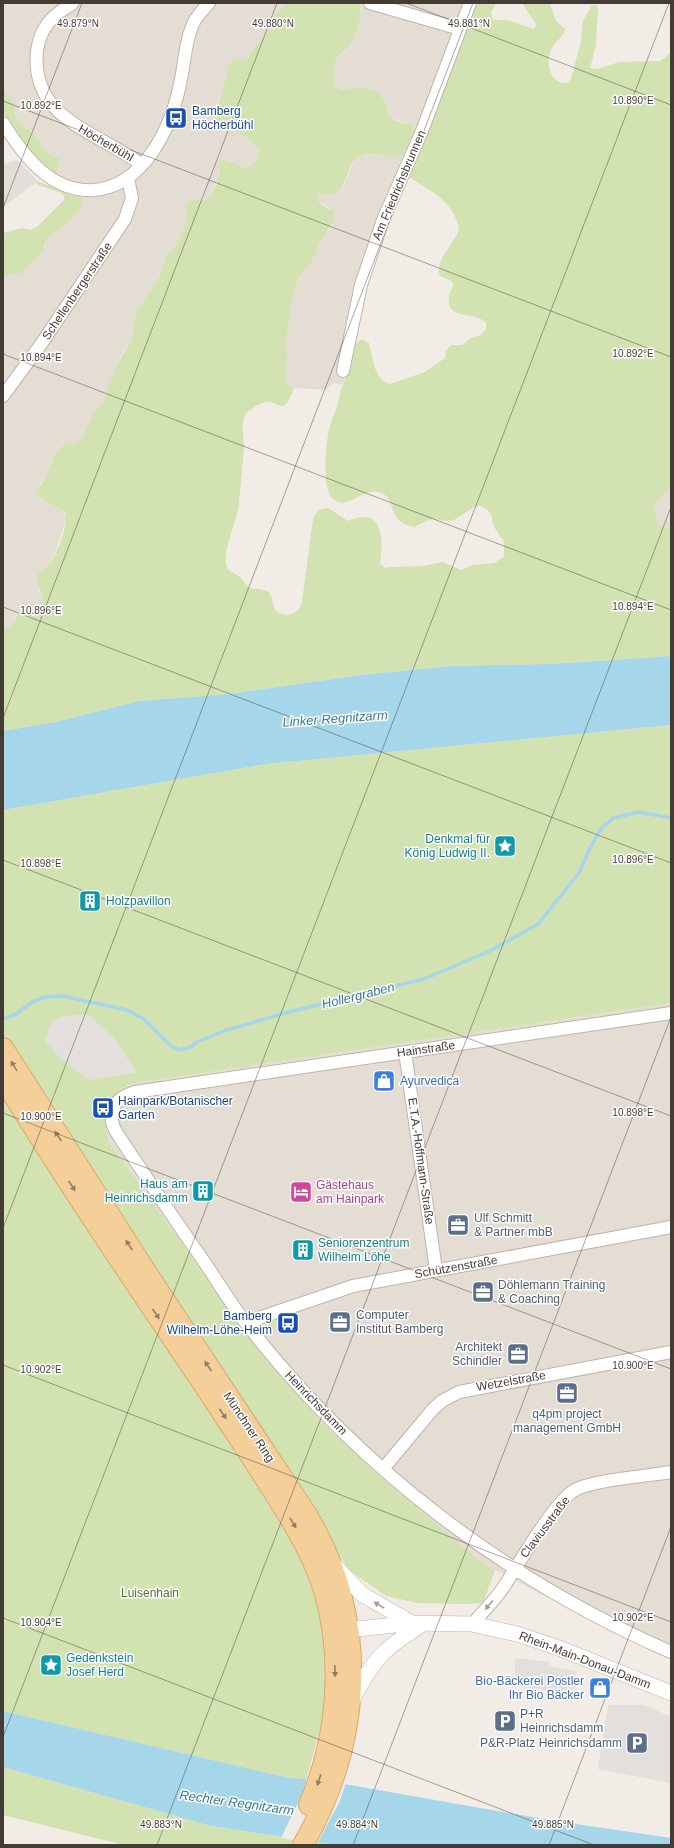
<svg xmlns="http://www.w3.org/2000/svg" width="674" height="1848" viewBox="0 0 674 1848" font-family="Arial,sans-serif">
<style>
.residential{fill:#e4ddd4}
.industrial{fill:#e3deda}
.green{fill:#d2e2b1}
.parking{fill:#e2dfdd}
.water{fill:#a6d6e9}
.pier{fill:#f1ece5}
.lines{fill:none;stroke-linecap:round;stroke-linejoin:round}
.stream{stroke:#a6d6e9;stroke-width:3.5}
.minor-casing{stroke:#beb5ab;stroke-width:14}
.tertiary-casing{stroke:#beb5ab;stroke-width:16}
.primary-casing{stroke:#d9aa6b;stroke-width:22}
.minor{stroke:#fff;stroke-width:12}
.tertiary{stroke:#fff;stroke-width:15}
.primary{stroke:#f5cf9a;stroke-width:20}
.oneway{fill:#937e62}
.oneway2{fill:#a19e9a}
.ticks{fill:none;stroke:#433c35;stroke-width:1;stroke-opacity:0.45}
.labels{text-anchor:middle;stroke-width:3;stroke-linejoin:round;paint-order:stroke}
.transit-label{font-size:12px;fill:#164399;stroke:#fff;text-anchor:start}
.street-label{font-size:12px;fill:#433c35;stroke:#fff}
.culture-label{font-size:12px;fill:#0d838f;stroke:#fff;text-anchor:start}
.shop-label{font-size:12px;fill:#366cbe;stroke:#fff;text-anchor:start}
.hotel-label{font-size:12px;fill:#b23c85;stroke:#fff;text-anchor:start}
.service-label{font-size:12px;fill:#4e5e75;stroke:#fff;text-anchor:start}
.park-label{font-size:12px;fill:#4f6f2e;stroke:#fff}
.water-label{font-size:13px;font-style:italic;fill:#347996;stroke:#fff}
.ticks-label{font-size:10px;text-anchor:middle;fill:#433c35;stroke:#fff;stroke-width:3;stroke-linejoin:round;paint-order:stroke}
</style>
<rect width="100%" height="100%" fill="#f1ece5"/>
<path class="residential" d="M3,3h286l-13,10 -7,17 -13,15 -9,14 -2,2 -10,-3 -9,12 -1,13 -12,33v4l11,8 17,5 7,4 11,14 -2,7 -4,8 -7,2 -24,-9 -2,3 -2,18 -9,17 -6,4 -9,-1 -9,10v13l-7,20 -12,13 -7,21 -21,32 -3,6 -3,23 -11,18 -18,46 -8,9 -13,27 -4,5 -15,2 -7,7 -11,26 -6,7 2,13 20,11 6,8 -13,39 -4,7 -13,12 2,15 4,10 -1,5 -3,4 -17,1 -4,2 -7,13 -8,6v-353l3,-3 19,-4 20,-23 2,-10 15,-10 16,-16 -4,-18 -4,1 -19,-9 9,-25 -13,-8 -13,-19 -17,-14 -2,-10 -12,-21z
M359,3h116l-93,230 -16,50 -19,96 -5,6 -8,-2 -8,7 -32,-2 -5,-2 -3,-4 -1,-9 2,-15 -1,-16 6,-43 6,-21 7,-8 18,-34 9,-9 -1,-18 -12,-7 -2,-5 1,-3 4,1 22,-10 10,-24 6,-6 19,-1 10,2 26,-29 -25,-10 -4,-12 -26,-18 -19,3 -7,-5 1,-25 11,-9 9,-16 6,-26z
M671,486v42l-12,-2 -6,-19z
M671,1003v653l-48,-19 -128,-67 -17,-11 -102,-86 -58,-55 -74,-89 -136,-188 -3,-23 6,-19 17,-15z"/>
<path class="industrial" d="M17,160l21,21 -35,26v-42z"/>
<path class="green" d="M289,3h71c2,14 -4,35 -13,46 -3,4 -9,6 -12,11l-1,25 7,5 19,-3 17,5 8,9 5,16 6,4 16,4 4,5 -7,17 -7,9c-14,3 -28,-6 -42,0 -17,7 -8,44 -42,38 -3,10 8,13 15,17l2,9 -14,20 -9,21 -14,17 -6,21 -6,43 1,16 -2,15 1,9 3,4 5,2c-14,37 -14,3 -38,18 -3,2 -7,4 -10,7 -6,9 -2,23 -2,33 -1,19 -4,39 -5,58 -2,16 -16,46 -13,59 2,11 8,9 14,14 4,4 5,8 10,11 26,4 17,2 26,23 10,7 23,4 26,-9l11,-83c3,-9 7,-10 15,-11l20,13c35,-16 36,19 32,42l5,5 7,-1 31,-1 20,-4 18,8 12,-5 21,-2 10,-6v-15l-10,-15 -3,-12 -3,-5 -8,-4 -6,1 -20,13 -8,1 -15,-2 -17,8c-30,-6 -15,-30 -36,-35 -15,-4 -32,19 -45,7 -12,-9 -7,-60 -3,-74 2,-7 6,-15 8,-22 2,-6 2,-13 5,-18 1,-4 4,-7 5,-11 4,-12 1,-28 14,-35l7,4c4,13 4,37 21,41l35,-12 20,-14 1,-7 5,-6h11l9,-7 10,-3 5,-6v-7c-14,-11 -40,-1 -37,-26 0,-4 4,-7 4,-12l-2,-3 -11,-5c-6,-15 14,-32 19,-46 -4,-29 -29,-39 -50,-53l-1,-4 67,-170h21l-5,10 2,7h15l25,9 2,-1 1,-4 -14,-21 28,1 6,17 9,8c-2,9 -10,12 -14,21 -5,13 -2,34 16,33l4,-4 10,-38 2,-20 9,-16h4l2,4 -2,36 -6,23 8,1 21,-7 41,-1 11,-8v433l-18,21 6,19 12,2v128l-120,8 -99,2 -91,9 -131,19 -91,7 -84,21 -52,9v-100c19,-11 6,-22 36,-22 10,-10 -4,-21 -2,-34 4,-5 10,-8 14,-13 6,-9 19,-40 14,-50l-24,-14 -5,-6 9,-14 11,-26 7,-7 14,-2 5,-5 13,-27 8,-9 13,-35 16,-29 3,-23 3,-6 21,-32 7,-21 12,-13 7,-20 1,-18 4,-6 13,2c8,-3 16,-19 16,-27 1,-5 -1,-10 3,-15l24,9c9,-2 11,-9 13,-17 -12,-21 -29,-17 -46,-31l12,-37 2,-16 8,-9 10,3 2,-2 9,-14 13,-15 7,-17z
M3,89l10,15 4,16 17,14 13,19 13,6 -4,16c-17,-12 -49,-46 -53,-67 -1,-6 0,-13 0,-19z
M38,181l32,14 12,2v6l-4,9 -16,16 -15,10 -4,14 -11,10 -7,9 -6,3 -13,1 -3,3v-45l19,-5 8,2 7,-3 27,-27v-4l-3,-3 -25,-9z
M671,725v278l-543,81 -17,15 -6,19 3,23 136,188 74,89 58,55 102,86 17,11 -12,33 -20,1 -46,-1 -31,-7 -37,-26 -68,-107 -250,-379 -28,-49v-225l263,-46z
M3,1094l238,364 59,98 20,55 6,32 -2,72 -18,65 -21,-3 -282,-66z
M273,1320l3,3 -8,14 -7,-10z
M3,1767l208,59 127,19h-214l-121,-30z"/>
<path class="parking" d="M71,1015h17l24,20 25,38 -49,7 -32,-26 -11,-13 6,-17 8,-7z
M515,1658l35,4 -1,4 27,5 -3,24 -58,-9z
M608,1705h36l27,12v66l-73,-14z"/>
<path class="water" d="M671,656v69l-405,39 -263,46v-79l52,-9 84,-21 91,-7 131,-19 91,-9 99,-2z
M3,1711l282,66 65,8 199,35 122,18v7h-333l-127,-19 -208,-59z"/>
<path class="pier" d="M307,1778l39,5 -7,20 -22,41 -36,-6 21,-44z"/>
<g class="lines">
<path class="stream" d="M3,1019l13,-5 18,-13 12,-4 16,-1 65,14 17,9 27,27 8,4 10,-2 8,-6 27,-11 61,-18 139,-34 66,-28 48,-27 41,-51 11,-25 11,-19 12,-11 26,-6 32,6"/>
<g class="minor-casing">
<path id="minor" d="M370,3l90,26
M72,4c-20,11 -32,24 -35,47 -7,69 62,81 105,114
M3,123c20,32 48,70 91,67 50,-4 77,-62 86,-106 5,-21 5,-45 15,-64 4,-6 9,-12 14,-17
M343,371l18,-86 22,-65 39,-89 48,-128
M3,396l41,-56 81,-121 7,-21 -4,-19
M671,1013l-536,79c-23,7 -30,23 -17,43 28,42 56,84 85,125 15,22 29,46 46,67 110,141 258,254 422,325
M405,1052l31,218
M248,1326l11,-8 94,-32 318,-59
M383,1469l50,-60 9,-8 17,-9 212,-40
M472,1624c12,-13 24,-25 33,-39 15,-23 49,-83 70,-95 18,-10 73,-14 96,-18"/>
</g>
<g class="tertiary-casing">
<path id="tertiary" d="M333,1564l30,31 49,28
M339,1631l74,-8 59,1 45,10 42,14 112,45
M352,1701c21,-42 31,-52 71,-77"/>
</g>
<g class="primary-casing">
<path id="primary" d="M3,1048l147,230 157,237c63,105 56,225 -4,330
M3,1078c66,108 138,214 209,319 20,31 41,62 61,94 21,33 41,65 52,103 19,69 12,146 -16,211"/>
</g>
<use href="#minor" class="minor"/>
<use href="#tertiary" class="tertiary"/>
<use href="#primary" class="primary"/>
</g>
<defs><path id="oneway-solid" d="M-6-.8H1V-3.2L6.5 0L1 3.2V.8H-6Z"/></defs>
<g class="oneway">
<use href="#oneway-solid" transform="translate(14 1066) rotate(-121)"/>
<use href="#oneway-solid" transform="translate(58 1136) rotate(-123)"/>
<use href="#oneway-solid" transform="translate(72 1186) rotate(57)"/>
<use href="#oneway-solid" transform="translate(129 1245) rotate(-123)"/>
<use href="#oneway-solid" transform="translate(156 1314) rotate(56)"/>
<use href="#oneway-solid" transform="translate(208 1366) rotate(-124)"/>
<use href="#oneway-solid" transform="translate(223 1414) rotate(56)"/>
<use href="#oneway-solid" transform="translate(293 1523) rotate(58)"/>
<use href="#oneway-solid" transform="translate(335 1671) rotate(89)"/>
<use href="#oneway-solid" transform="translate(319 1780) rotate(108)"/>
</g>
<g class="oneway2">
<use href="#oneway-solid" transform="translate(379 1605) rotate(-149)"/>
<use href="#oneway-solid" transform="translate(489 1605) rotate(131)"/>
</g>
<path class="ticks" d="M406,3l265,102M3,101l668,256M3,208l79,-205M3,354l668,256M3,607l668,256M3,718l274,-715M3,860l668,256M3,1113l668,256M3,1228l470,-1225M3,1365l668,257M3,1618l591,227M3,1737l666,-1734M157,1845l514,-1338M353,1845l318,-828M549,1845l122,-318"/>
<defs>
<g id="bus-square" transform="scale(1.15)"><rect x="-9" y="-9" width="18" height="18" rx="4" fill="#1a4fb4" stroke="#fff"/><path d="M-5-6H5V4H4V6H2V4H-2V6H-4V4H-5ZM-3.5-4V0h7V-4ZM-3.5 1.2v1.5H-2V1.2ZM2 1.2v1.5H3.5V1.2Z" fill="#fff"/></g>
<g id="sight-square" transform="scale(1.15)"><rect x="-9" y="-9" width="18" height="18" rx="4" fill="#0f9aa8" stroke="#fff"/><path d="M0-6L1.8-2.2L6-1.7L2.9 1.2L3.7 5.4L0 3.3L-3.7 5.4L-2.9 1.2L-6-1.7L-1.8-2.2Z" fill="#fff"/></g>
<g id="building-square" transform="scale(1.15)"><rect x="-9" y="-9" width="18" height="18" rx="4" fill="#0f9aa8" stroke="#fff"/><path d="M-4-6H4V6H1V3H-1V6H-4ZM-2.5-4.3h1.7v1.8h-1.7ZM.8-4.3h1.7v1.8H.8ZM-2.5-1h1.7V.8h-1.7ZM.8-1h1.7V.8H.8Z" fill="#fff"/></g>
<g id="shop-square" transform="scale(1.15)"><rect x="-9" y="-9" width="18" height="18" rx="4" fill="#3f7fe0" stroke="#fff"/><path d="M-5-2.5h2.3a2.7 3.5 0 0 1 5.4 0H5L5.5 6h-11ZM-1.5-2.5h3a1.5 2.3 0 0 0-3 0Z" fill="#fff"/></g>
<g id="hotel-square" transform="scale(1.15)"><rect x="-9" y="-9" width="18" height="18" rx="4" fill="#d1479c" stroke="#fff"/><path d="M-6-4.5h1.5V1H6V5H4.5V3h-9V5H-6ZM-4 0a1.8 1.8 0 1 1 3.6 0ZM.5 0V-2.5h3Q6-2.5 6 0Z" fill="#fff"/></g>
<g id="office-square" transform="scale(1.15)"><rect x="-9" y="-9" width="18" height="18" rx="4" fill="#5c6f8a" stroke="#fff"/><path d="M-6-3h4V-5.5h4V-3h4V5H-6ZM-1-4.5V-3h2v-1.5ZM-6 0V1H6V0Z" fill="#fff"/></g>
<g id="parking-square" transform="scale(1.15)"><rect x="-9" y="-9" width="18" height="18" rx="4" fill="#5c6f8a" stroke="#fff"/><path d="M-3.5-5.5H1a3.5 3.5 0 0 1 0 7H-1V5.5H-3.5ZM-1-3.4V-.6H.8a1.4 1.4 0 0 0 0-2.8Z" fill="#fff"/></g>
</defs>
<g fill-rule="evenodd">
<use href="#bus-square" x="176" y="118"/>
<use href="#sight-square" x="505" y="846"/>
<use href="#building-square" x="90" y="901"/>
<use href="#shop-square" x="384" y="1081"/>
<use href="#bus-square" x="103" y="1108"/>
<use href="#building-square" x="203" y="1191"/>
<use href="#hotel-square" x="301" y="1192"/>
<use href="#office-square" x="458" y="1225"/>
<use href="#building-square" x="303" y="1250"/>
<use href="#office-square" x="483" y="1292"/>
<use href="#office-square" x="340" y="1322"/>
<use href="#bus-square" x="288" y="1323"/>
<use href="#office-square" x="518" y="1354"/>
<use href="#office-square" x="567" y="1393"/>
<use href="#sight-square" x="51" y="1665"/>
<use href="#shop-square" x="600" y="1688"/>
<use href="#parking-square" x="505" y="1721"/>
<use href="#parking-square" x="637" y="1743"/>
</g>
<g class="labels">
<g class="transit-label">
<text x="192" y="115">Bamberg<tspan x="192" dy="14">Höcherbühl</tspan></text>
<text x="118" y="1105">Hainpark/Botanischer<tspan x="118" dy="14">Garten</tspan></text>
<text x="272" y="1320" text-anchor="end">Bamberg<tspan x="272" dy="14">Wilhelm-Löhe-Heim</tspan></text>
</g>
<g class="street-label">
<text transform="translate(106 143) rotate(30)" y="4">Höcherbühl</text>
<text transform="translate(399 185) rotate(-67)" y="4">Am Friedrichsbrunnen</text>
<text transform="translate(77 291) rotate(-56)" y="4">Schellenbergerstraße</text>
<text transform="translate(426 1049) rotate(-8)" y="4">Hainstraße</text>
<text transform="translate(421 1161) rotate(82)" y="4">E.T.A.-Hoffmann-Straße</text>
<text transform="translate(456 1267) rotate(-10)" y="4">Schützenstraße</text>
<text transform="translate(511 1381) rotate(-10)" y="4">Wetzelstraße</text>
<text transform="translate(316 1403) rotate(46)" y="4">Heinrichsdamm</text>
<text transform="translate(249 1427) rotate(56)" y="4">Münchner Ring</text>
<text transform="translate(545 1527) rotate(-53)" y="4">Claviusstraße</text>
<text transform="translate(585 1660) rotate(21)" y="4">Rhein-Main-Donau-Damm</text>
</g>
<g class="culture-label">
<text x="490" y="843" text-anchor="end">Denkmal für<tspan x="490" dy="14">König Ludwig II.</tspan></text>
<text x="106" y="905">Holzpavillon</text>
<text x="188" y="1188" text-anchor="end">Haus am<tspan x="188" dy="14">Heinrichsdamm</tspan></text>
<text x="318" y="1247">Seniorenzentrum<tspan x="318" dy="14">Wilhelm Löhe</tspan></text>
<text x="66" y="1662">Gedenkstein<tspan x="66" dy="14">Josef Herd</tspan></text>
</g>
<g class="shop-label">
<text x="400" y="1085">Ayurvedica</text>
<text x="584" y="1685" text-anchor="end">Bio-Bäckerei Postler<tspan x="584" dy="14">Ihr Bio Bäcker</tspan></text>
</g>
<g class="hotel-label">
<text x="316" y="1189">Gästehaus<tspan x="316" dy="14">am Hainpark</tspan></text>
</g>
<g class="service-label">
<text x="474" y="1222">Ulf Schmitt<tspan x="474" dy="14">&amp; Partner mbB</tspan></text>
<text x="498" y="1289">Döhlemann Training<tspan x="498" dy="14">&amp; Coaching</tspan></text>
<text x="356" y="1319">Computer<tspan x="356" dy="14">Institut Bamberg</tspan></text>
<text x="502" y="1351" text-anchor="end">Architekt<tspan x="502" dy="14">Schindler</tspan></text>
<text x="567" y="1418" text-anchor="middle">q4pm project<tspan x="567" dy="14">management GmbH</tspan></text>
<text x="520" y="1718">P+R<tspan x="520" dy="14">Heinrichsdamm</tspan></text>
<text x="622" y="1747" text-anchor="end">P&amp;R-Platz Heinrichsdamm</text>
</g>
<g class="park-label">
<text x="150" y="1597">Luisenhain</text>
</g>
<g class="water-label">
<text transform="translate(335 718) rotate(-4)" y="5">Linker Regnitzarm</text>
<text transform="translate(358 995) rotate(-14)" y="5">Hollergraben</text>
<text transform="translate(237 1802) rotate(8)" y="5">Rechter Regnitzarm</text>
</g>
</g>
<g class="ticks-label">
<text x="78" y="27">49.879°N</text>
<text x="273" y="27">49.880°N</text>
<text x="469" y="27">49.881°N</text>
<text x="633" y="104">10.890°E</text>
<text x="41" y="109">10.892°E</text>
<text x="633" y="357">10.892°E</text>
<text x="41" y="361">10.894°E</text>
<text x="633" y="610">10.894°E</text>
<text x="41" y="614">10.896°E</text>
<text x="633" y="863">10.896°E</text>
<text x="41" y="867">10.898°E</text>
<text x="633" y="1116">10.898°E</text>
<text x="41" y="1120">10.900°E</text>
<text x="633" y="1369">10.900°E</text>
<text x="41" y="1373">10.902°E</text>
<text x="633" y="1621">10.902°E</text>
<text x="41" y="1626">10.904°E</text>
<text x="161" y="1828">49.883°N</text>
<text x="357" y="1828">49.884°N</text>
<text x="553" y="1828">49.885°N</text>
</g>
<rect width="674" height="1848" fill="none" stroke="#433c35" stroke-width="8"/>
</svg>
